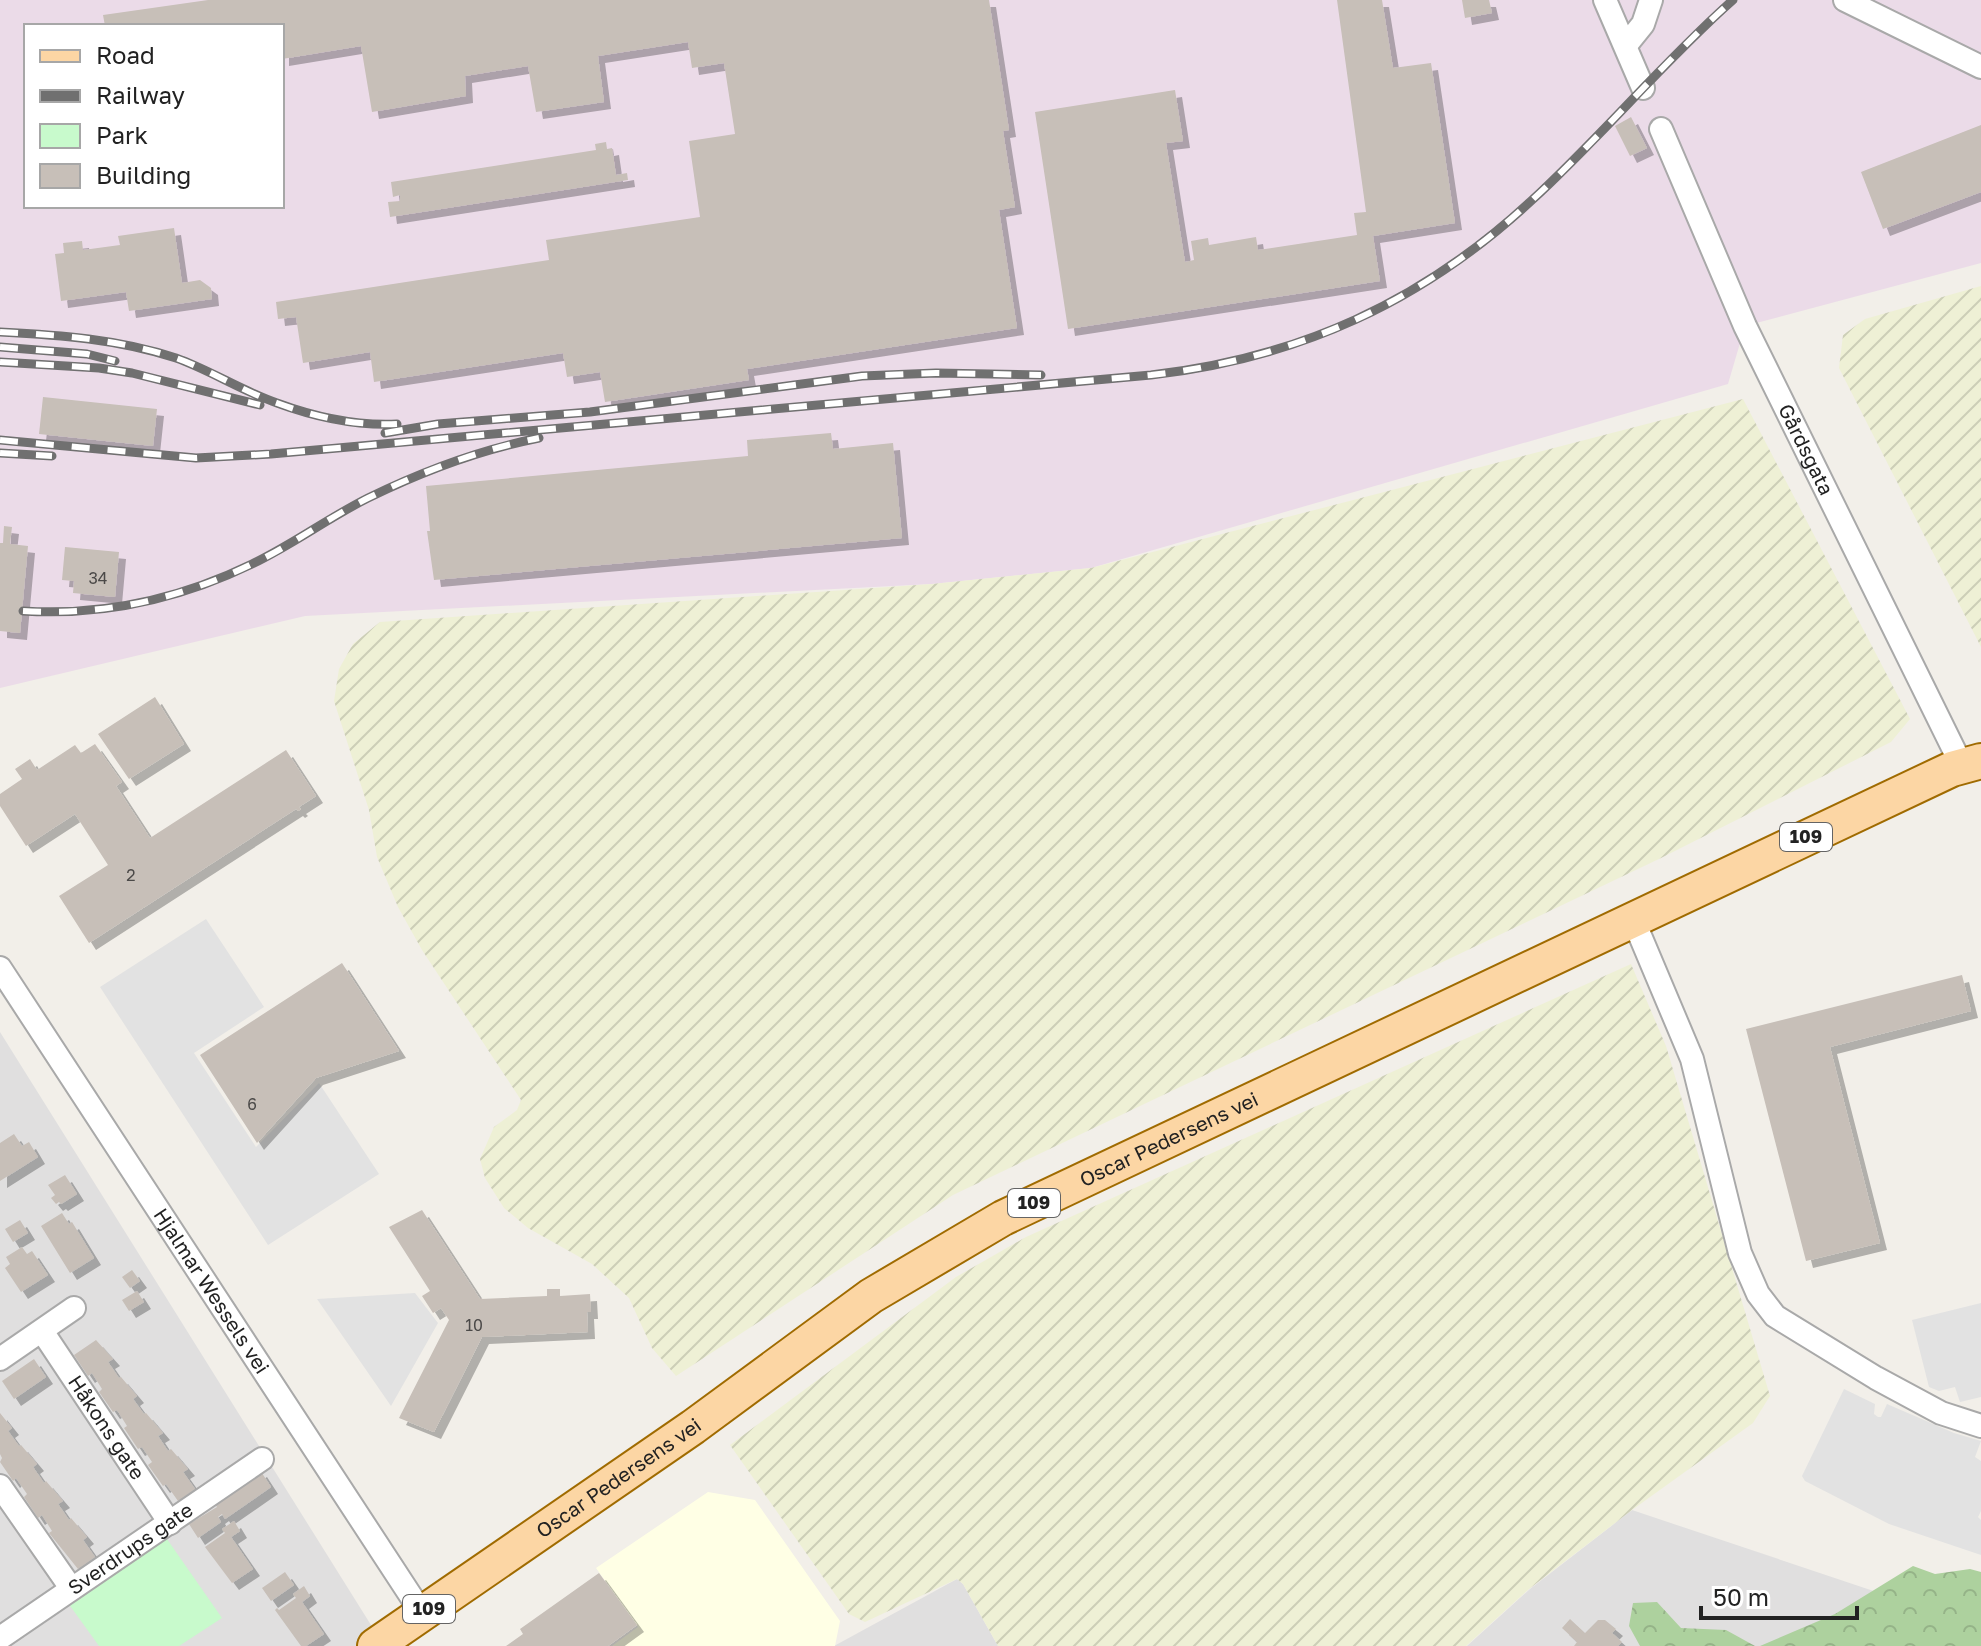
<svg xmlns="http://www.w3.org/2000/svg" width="1981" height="1646" viewBox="0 0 1981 1646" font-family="'Golos Text',sans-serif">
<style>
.residential{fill:#e0dfdf}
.industrial{fill:#ebdbe8;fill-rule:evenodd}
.education{fill:#ffffe5}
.farmland{fill:url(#farmland-furrows)}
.forest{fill:url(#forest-crowns)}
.park{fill:#c8facc}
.parking{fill:#e2e2e2}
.building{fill:#c7bfb8;filter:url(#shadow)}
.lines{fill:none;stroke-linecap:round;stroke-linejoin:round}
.street-casing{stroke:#a9a9a9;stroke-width:26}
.primary-casing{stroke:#a06b00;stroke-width:38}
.street{stroke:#fff;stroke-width:22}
.primary{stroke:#fcd6a4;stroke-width:34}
.rail-casing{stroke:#707070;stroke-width:9}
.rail{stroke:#fff;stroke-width:6;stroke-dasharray:18;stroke-linecap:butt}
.labels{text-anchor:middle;stroke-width:7;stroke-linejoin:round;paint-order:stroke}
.number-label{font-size:16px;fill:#4b4948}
.shield{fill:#fff;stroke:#646464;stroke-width:2}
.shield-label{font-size:18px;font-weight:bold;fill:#222}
.street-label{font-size:20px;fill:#222;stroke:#fff}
</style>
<defs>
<pattern id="farmland-furrows" width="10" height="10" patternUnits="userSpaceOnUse" patternTransform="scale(2)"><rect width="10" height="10" fill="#eef0d5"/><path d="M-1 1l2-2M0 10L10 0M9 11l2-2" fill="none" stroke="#ccceb7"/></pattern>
<pattern id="forest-crowns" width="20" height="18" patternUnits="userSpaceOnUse" patternTransform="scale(2)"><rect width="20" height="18" fill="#add19e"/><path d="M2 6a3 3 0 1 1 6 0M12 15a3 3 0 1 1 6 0" fill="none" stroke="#95b388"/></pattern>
<filter id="shadow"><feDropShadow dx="7" dy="7" stdDeviation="0" flood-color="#0004"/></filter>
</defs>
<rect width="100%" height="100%" fill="#f2efe9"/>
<path class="residential" d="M0,1032l371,593 15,21h-386z
M1632,1510l349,117 -2,19h-512l63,-57z
M957,1579l6,5 35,62h-164z"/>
<path class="industrial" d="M0,0h1981v263l-236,63 -17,58 -637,184 -159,16 -627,32 -305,72zM26,26h256v180h-256z"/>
<path class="education" d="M708,1492l47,8 85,121 -5,25h-223l26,-19 -42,-59z"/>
<path class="farmland" d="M1981,286v361l-142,-279 4,-33 22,-16z
M1743,399l167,320 -19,23 -230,116 -708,337 -277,181 -24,-28 -23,-50 -37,-34 -64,-36 -24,-20 -19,-30 -5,-19 14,-32 23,-17 4,-10 -99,-150 -24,-43 -21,-50 -8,-47 -35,-109 5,-32 14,-25 27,-22 552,-38 159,-16z
M1631,964l35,82 104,350 -17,27 -121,87 -103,79 -63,57h-468l-35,-62 -6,-5 -92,43 -16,-8 -119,-169 226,-168 70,-40z"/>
<path class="forest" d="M1913,1566l22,8 35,-5 11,3v74h-221l75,-32z
M1657,1602l24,26 45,2 29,16h-115l-11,-20 4,-23z"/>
<path class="park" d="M160,1529l62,89 -43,28h-80l-31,-43z"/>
<path class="parking" d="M206,919l58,88 -70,46 62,94 63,-64 60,91 -111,71 -168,-258z
M415,1293l23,30 -47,83 -74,-107z
M1981,1303v94l-21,5 -5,-15 -16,4 -10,-4 -17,-67z
M1844,1389l31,15 -1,10 4,3h3l6,-13 67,29 27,8 -6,16 6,4v50l-3,6 3,3v35l-92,-31 -84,-43 -3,-5z"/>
<path class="building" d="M208,0h781l20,130 -6,1 12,76 -16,3 18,118 -270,41 2,11 -144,22 -5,-30 -33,5 -4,-24 -189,29 -4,-30 -67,11 -7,-46 -18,2 -2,-17 273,-42 -3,-20 154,-23 -11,-76 46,-7 -11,-71 -32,5 -4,-26 -90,14 6,46 -68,10 -8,-46 -63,10 1,20 -94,16 -11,-66 -79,13v-33h-177l-2,-11z
M1337,0h45l11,68 38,-5 24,160 -82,13 7,45 -312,48 -33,-217 140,-22 8,51 -17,2 19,119 9,-2 -3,-19 17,-3 1,7 47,-8 2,13 99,-15 -3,-22 12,-1z
M1462,0h27l3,13 -27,5z
M1631,117l16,31 -17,8 -15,-30z
M1981,125v67l-98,37 -22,-57z
M606,142l1,7 5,-1 4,27 11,-2 1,7 -238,37 -2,-15 12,-1v-6l-7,2 -2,-15 205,-32 -1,-6z
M174,228l8,55 18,-3 11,8 1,11 -83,12 -3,-19 -65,9 -6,-47 9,-1 -1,-10 19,-2 1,9 37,-5 -2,-9z
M43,397l114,12 -4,37 -114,-12z
M831,433l2,16 60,-6 9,95 -468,42 -7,-49h3l-4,-45 322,-30 -1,-16z
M4,526l8,1 -2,17 18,2 -8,87 -20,-2v-88h3z
M65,547l54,5 -4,45 -42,-4 1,-12 -12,-1z
M155,697l29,47 -55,35 -31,-45z
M95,744l27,38 -6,4 34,52 136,-88 30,46 -17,11 2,2 -3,2 -2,-2 -207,134 -30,-47 49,-31 -33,-51 -49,32 -26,-40v-12l22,-15 -7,-10 15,-10 7,11 38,-25 6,8z
M342,963l57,88 -83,27 -59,65 -57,-88z
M1962,975l9,36 -141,36 50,196 -74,18 -60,-232z
M14,1134l8,12 7,-4 9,15 -38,24v-38z
M65,1175l12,19 -16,10 -2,-2 -3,2 -5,-6 4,-3 -7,-10z
M422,1210l58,89 67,-3v-7h13v7l30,-2 1,18h-4l1,20 -106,5 -48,95 -35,-14 50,-98 -8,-12 -8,5 -11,-17 8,-5 -41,-64z
M62,1213l7,11 3,-2 22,36 -24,15 -29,-47z
M20,1220l8,13 -15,9 -8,-13z
M22,1247l5,7 5,-3 16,24 -27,17 -16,-24 5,-4 -4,-7z
M132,1270l8,11 -10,7 -8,-11z
M137,1291l7,11 -15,9 -7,-11z
M96,1340l17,19 -5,3 11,16 2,-1 16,19 -4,3 11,15 2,-1 17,20 -5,3 10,15 3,-2 17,20 -5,3 12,17 -17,12 -12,-17 -3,2 -15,-21 4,-3 -10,-15 -4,2 -14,-21 3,-2 -10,-16 -4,2 -14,-20 3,-3 -10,-16 -4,3 -14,-21z
M34,1359l12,18 -32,22 -12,-18z
M0,1413l12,15 -4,3 11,15 2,-1 16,19 -4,3 11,16 2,-2 17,20 -5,3 11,16 2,-2 16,19 -4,3 12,17 -17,12 -29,-36 3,-2 -10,-16 -4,3 -14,-21 3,-3 -11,-16 -3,3 -13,-19 2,-4 -2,-4z
M260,1470l11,17 -46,32 -3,-5 -4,3 3,5 -23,16 -9,-14 28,-17 -4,-6z
M234,1521l6,10 -9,6 22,32 -21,14 -27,-36 20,-14 -3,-4z
M285,1572l9,13 -23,16 -9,-13z
M599,1573l38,52 -29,21h-102l17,-12 -3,-5z
M304,1586l6,10 -8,6 22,32 -18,12h-5l-26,-36 2,-2 2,2 17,-12 -3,-4z
M1570,1619l15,14 13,-13h7l11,9 -4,4 10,9 -4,4h-44l3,-4 -15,-14z"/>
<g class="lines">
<g class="street-casing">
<g id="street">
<path d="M1605,0l38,88"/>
<path d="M1845,0l136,67"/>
<path d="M1626,45l17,-21 8,-24"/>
<path id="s1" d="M1661,129l84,197 217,440"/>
<path d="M1633,919l59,140 48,194 18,41 17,22 101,62 65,35 40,13"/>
<path id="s2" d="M0,968l422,645"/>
<path id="s3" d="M42,1331l128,192"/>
<path d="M0,1359l74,-51"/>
<path d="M0,1486l71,102"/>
<path id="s4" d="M0,1638l262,-179"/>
</g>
</g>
<g class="primary-casing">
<g id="primary">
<path id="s5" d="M375,1646l318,-219 178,-131 132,-78 949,-449 29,-8"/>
</g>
</g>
<use href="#street" class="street"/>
<use href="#primary" class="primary"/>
<g class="rail-casing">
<path id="rail" d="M0,332c60,3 118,7 176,26 34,12 66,33 101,45 38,14 78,23 120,21
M0,347l87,7 28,7
M0,362l99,6 33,5 128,32
M385,433l53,-9 152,-12 272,-36 74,-3 105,2
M0,440l196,18 75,-4 880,-79c148,-17 271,-73 380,-174 70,-64 131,-138 202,-201
M0,453l52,3
M23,611c80,5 157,-12 229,-47 40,-19 76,-46 116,-66 55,-27 111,-48 171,-60"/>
</g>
<use href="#rail" class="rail"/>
</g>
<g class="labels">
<g class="number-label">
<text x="98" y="584">34</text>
<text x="131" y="881">2</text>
<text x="252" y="1110">6</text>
<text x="474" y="1331">10</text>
</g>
<g class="shield">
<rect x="1780" y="823" width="52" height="28" rx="6"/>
<rect x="1008" y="1189" width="52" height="28" rx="6"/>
<rect x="403" y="1595" width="52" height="28" rx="6"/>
</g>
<g class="shield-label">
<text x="1806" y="843">109</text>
<text x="1034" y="1209">109</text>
<text x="429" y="1615">109</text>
</g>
<g class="street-label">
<text dy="7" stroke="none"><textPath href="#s1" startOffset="352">Gårdsgata</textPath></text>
<text dy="7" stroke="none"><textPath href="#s5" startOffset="944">Oscar Pedersens vei</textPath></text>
<text dy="7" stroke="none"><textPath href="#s2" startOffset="386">Hjalmar Wessels vei</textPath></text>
<text dy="7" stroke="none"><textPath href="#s3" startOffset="116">Håkons gate</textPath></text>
<text dy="7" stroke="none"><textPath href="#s5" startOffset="296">Oscar Pedersens vei</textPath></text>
<text dy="7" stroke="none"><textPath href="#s4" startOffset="158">Sverdrups gate</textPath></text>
</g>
</g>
<rect x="24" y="24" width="260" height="184" fill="#ffffff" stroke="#a7a7a7" stroke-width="2"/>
<rect x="40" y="50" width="40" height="12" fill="#fcd6a4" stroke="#a7a7a7" stroke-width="2"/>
<text x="96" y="64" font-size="24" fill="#222222">Road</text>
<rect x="40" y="90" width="40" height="12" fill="#707070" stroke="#a7a7a7" stroke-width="2"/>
<text x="96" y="104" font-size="24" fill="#222222">Railway</text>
<rect x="40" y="124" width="40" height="24" fill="#c8facc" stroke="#a7a7a7" stroke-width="2"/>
<text x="96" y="144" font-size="24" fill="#222222">Park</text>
<rect x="40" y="164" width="40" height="24" fill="#c7bfb8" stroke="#a7a7a7" stroke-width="2"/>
<text x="96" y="184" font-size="24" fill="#222222">Building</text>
<path d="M1701 1606v12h156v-12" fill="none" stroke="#222222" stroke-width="4"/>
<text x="1713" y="1606" font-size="24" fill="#222222" stroke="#ffffff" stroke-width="6" paint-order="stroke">50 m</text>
</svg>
